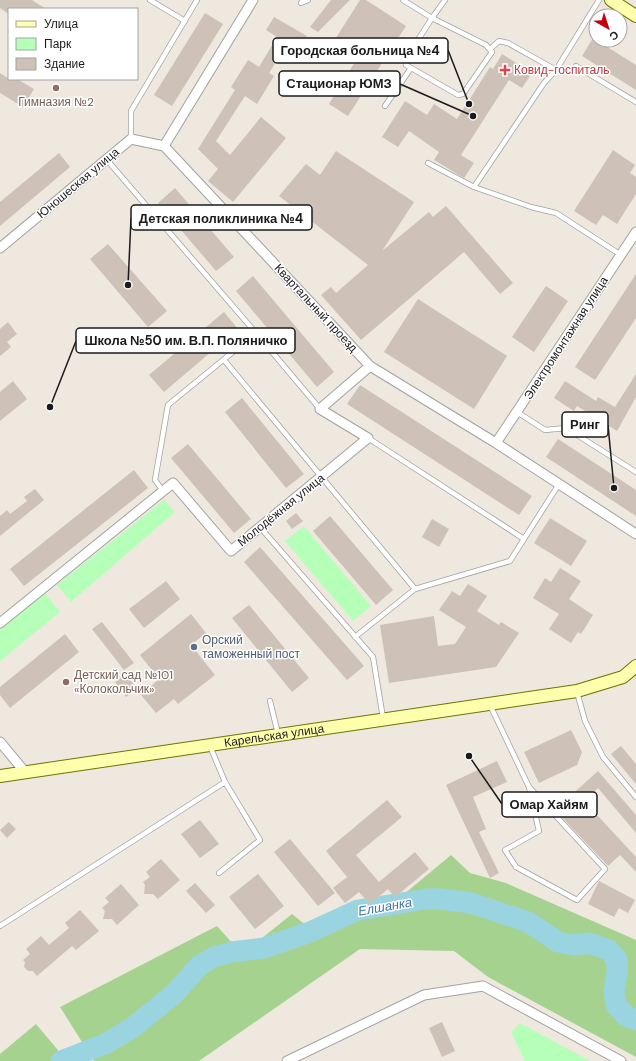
<svg xmlns="http://www.w3.org/2000/svg" width="636" height="1061" viewBox="0 0 636 1061" font-family="'DM Sans',sans-serif">
<style>
.forest{fill:#a6d28f}
.park{fill:#b6ffb8}
.lines{fill:none;stroke-linecap:round;stroke-linejoin:round}
.river{stroke:#9ad4e1;stroke-width:21}
.building{fill:#cec1b8}
.lane-casing{stroke:#a2a2a2;stroke-width:6}
.street-casing{stroke:#a2a2a2;stroke-width:11}
.secondary-casing{stroke:#6c7400;stroke-width:14}
.lane{stroke:#fff;stroke-width:4.5}
.street{stroke:#fff;stroke-width:9}
.secondary{stroke:#feffac;stroke-width:12}
.health-dot{fill:#e0444e;stroke:#fff;stroke-width:1.5}
.education-dot{fill:#8d6e63;stroke:#fff;stroke-width:1.5}
.service-dot{fill:#5c6f8a;stroke:#fff;stroke-width:1.5}
.labels{text-anchor:middle;stroke-width:3;stroke-linejoin:round;paint-order:stroke}
.health-label{font-size:12px;fill:#be3a42;stroke:#fff;text-anchor:start}
.education-label{font-size:12px;fill:#785e54;stroke:#fff}
.street-label{font-size:12px;fill:#1b1b1b;stroke:#fff}
.service-label{font-size:12px;fill:#4e5e75;stroke:#fff;text-anchor:start}
.water-label{font-size:13px;font-style:italic;fill:#3d79ab;stroke:#fff}
.leader{fill:none;stroke:#1b1b1b;stroke-width:1.5}
.callout-dot{fill:#1b1b1b;stroke:#fff;stroke-width:1.5}
.callout{fill:#fff;stroke:#1b1b1b;stroke-width:1.5}
.callout-label{font-size:13px;text-anchor:middle;font-weight:bold;fill:#1b1b1b}
</style>
<rect width="100%" height="100%" fill="#eee8df"/>
<path class="forest" d="M451,855l19,18 36,10 130,57v117l-148,-80 -34,-26 -94,-2 -161,112h-105l-34,-54 157,-81 25,28 50,-40 26,21 79,-35z
M36,1024l31,37h-67v-7z"/>
<path class="park" d="M164,500l11,12 -104,90 -14,-17z
M304,526l67,80 -18,15 -68,-80z
M45,593l15,19 -60,49v-31z
M520,1023l70,38h-65l-14,-29z"/>
<g class="lines">
<path class="river" d="M61,1061l44,-17 27,-16 42,-34 26,-29 14,-8 17,-5 33,-4 46,-16 48,-22 68,-11h15l30,4 57,19 30,20 17,3 13,-2 21,7 8,10v13l-3,18 2,14 10,11 10,4"/>
</g>
<path class="building" d="M0,0h32l14,9h-37v5l-9,-6z
M331,0h19l-32,32 -8,-5z
M360,0h6l40,26 -58,90 -19,-12 29,-47 -24,-16z
M205,13l18,11 -51,82 -18,-11z
M274,17l33,19 -8,14 -11,-7 -19,30 5,3 -17,28 -12,-8 -29,45 14,14 31,-38 25,21 -53,64 -25,-21 10,-12 -20,-20 37,-59 -4,-3 17,-27 11,7 18,-30 -11,-7z
M593,38l43,27v25l-54,-34z
M502,54l30,19 -10,15 -13,-8 -48,75 13,8 -10,15 -30,-18 5,-8 -30,-21 -11,16 -16,-10 23,-36 22,14 7,-11 23,15 33,-52 3,2z
M0,73l9,6h8l17,10 -11,18 -23,-14z
M613,150l22,15 -5,8 6,4v17l-19,30 -14,-9 -7,10 -22,-14z
M336,151l78,51 -32,49 47,-39 4,5 13,-11 67,77 -13,11 -36,-42 -103,88 -40,-45 10,-8 5,6 32,-28 -89,-69 27,-32 14,11z
M59,153l11,14 -70,59v-24z
M175,188l59,69 -18,14 -58,-68z
M108,244l59,67 -19,16 -58,-68z
M636,274v44l-41,62 -20,-13z
M253,276l81,96 -17,15 -81,-96z
M546,286l22,15 -34,51 -22,-15z
M418,299l89,57 -33,53 -90,-57z
M224,312l14,17 -74,63 -15,-17z
M8,322l9,12 -10,8 4,5 -11,9v-27z
M636,374v23l-19,34 -40,-25 -3,5 -20,-13 11,-17 31,20 2,-4 17,10z
M13,381l14,18 -27,22v-29z
M360,385l172,111 -13,19 -172,-111z
M242,398l62,76 -18,14 -61,-76z
M558,439l78,51v26l-90,-59z
M188,444l63,75 -17,14 -63,-75z
M134,470l14,18 -124,98 -14,-17z
M35,489l9,11 -44,36v-20l7,-6 3,4 17,-13 -3,-4z
M296,513l7,8 -11,8 -6,-8z
M330,516l63,74 -17,15 -63,-74z
M550,518l37,23 -16,25 -37,-23z
M432,519l17,10 -10,18 -17,-10z
M260,547l104,119 -17,14 -103,-118z
M560,568l21,13 -12,18 24,16 -12,19 -3,-2 -7,11 -22,-14 10,-15 -26,-16 12,-20 6,4z
M166,581l14,18 -36,29 -15,-19z
M468,584l19,12 -10,15 22,14 2,-3 18,11 -23,34 -107,16 -9,-58 54,-9 4,30 17,-2 11,-17 -27,-17 13,-19 8,5z
M249,605l60,73 -17,14 -60,-74z
M191,614l15,19 -15,12 24,30 -37,29 -4,-5 -18,14 -15,-18 18,-16 -19,-24z
M102,622l32,41 -10,7 -32,-41z
M65,634l14,18 -69,56 -10,-13v-8z
M126,674l11,15 -11,8 -11,-15z
M571,730l11,22 -5,13 -38,18 -15,-31z
M621,746l15,18v20l-25,-30z
M497,761l10,21 -34,15 13,32 -7,3 20,41 -9,5 -44,-93z
M598,771l38,44v18l-38,-45 -14,13 52,56v15l-16,-17 -12,11 -53,-56z
M387,800l15,17 -46,38 23,27 36,-30 14,17 -34,28 -7,-8 -18,15 -11,-12 -14,11 -12,-15 14,-11 -21,-26z
M200,820l19,24 -19,14 -19,-24z
M9,822l7,7 -9,9 -7,-8z
M290,839l45,54 -17,13 -44,-54z
M161,859l19,21 -22,19 -5,-5h-9l1,-9 -2,-3 7,-5 -4,-5z
M258,874l26,32 -29,23 -26,-32z
M599,881l36,19 -7,13 -9,-5 -5,9 -26,-13z
M195,883l20,22 -9,8 -20,-22z
M121,884l18,21 -22,20 -5,-6h-9l2,-8 -3,-3 7,-6 -4,-4z
M80,910l19,21 -23,19 -4,-4 -35,30 -4,-5h-5l-4,-4 1,-5 -2,-2 7,-6 -4,-5 15,-13 8,9 20,-17 -4,-5z
M442,1022l13,29 -13,6 -13,-29z"/>
<g class="lines">
<g class="lane-casing">
<path id="lane" d="M150,0l35,21
M303,0l-2,3 7,-3
M403,0l29,18 13,-18
M432,18l54,27 6,7 -29,42 -5,1 -52,-30 -1,-5z
M490,49l9,-8 9,2 48,27
M576,66l60,36
M385,106l26,-38
M131,139v-28l66,-111
M107,160l149,173
M428,163l46,24 57,20 25,6 65,42
M474,187l70,-104 12,-13 43,-70
M224,360l191,229
M517,412l28,18 21,-2 70,44
M368,438l156,101
M163,491l-8,-11 13,-75 88,-72 64,76
M260,527l113,130 10,61
M355,637l60,-48 95,-28 49,-77
M577,692l8,29 18,36 33,40
M270,701l8,33
M490,705l39,82 76,82 -28,31 -61,-33 -11,-17 34,-19 -10,-44
M210,746l15,36 35,58 -41,33
M0,926l225,-144"/>
</g>
<g class="street-casing">
<path id="street" d="M253,0l-89,146 206,220 126,77 140,91
M0,248l131,-109 33,7
M496,443l140,-211
M0,623l173,-140 58,68 137,-113 -48,-29 50,-43
M0,742l25,30
M287,1061l137,-66 59,-9 138,75"/>
</g>
<g class="secondary-casing">
<g id="secondary">
<path d="M611,0l25,16"/>
<path id="s1" d="M0,776l577,-85 46,-14 13,-11"/>
</g>
</g>
<use href="#lane" class="lane"/>
<use href="#street" class="street"/>
<use href="#secondary" class="secondary"/>
</g>
<path class="health-dot" d="M503 64h4v4h4v4h-4v4h-4v-4h-4v-4h4z"/>
<g class="education-dot">
<circle cx="56" cy="88" r="4"/>
<circle cx="66" cy="682" r="4"/>
</g>
<circle class="service-dot" cx="194" cy="647" r="4"/>
<g class="labels">
<g class="health-label">
<text x="514" y="74">Ковид-госпиталь</text>
</g>
<g class="education-label">
<text x="56" y="106">Гимназия №2</text>
<text x="74" y="679" text-anchor="start">Детский сад №101<tspan x="74" dy="14">«Колокольчик»</tspan></text>
</g>
<g class="street-label">
<text transform="translate(78 183) rotate(-40)" y="4">Юношеская улица</text>
<text transform="translate(316 308) rotate(47)" y="4">Квартальный проезд</text>
<text transform="translate(566 338) rotate(-57)" y="4">Электромонтажная улица</text>
<text transform="translate(281 510) rotate(-39)" y="4">Молодёжная улица</text>
<text dy="4" stroke="none"><textPath href="#s1" startOffset="277">Карельская улица</textPath></text>
</g>
<g class="service-label">
<text x="202" y="644">Орский<tspan x="202" dy="14">таможенный пост</tspan></text>
</g>
<g class="water-label">
<text transform="translate(385 906) rotate(-10)" y="5">Елшанка</text>
</g>
</g>
<path class="leader" d="M469 104L448 50M473 116L400 84M128 285L131 218M50 407L76 341M614 488L608 425M469 756L502 804"/>
<g class="callout-dot">
<circle cx="469" cy="104" r="4"/>
<circle cx="473" cy="116" r="4"/>
<circle cx="128" cy="285" r="4"/>
<circle cx="50" cy="407" r="4"/>
<circle cx="614" cy="488" r="4"/>
<circle cx="469" cy="756" r="4"/>
</g>
<g class="callout">
<rect x="273" y="38" width="175" height="25" rx="4"/>
<rect x="279" y="71" width="121" height="25" rx="4"/>
<rect x="131" y="205" width="181" height="25" rx="4"/>
<rect x="76" y="328" width="219" height="25" rx="4"/>
<rect x="562" y="412" width="46" height="25" rx="4"/>
<rect x="502" y="792" width="95" height="25" rx="4"/>
</g>
<g class="callout-label">
<text x="360" y="55">Городская больница №4</text>
<text x="339" y="88">Стационар ЮМЗ</text>
<text x="221" y="223">Детская поликлиника №4</text>
<text x="186" y="345">Школа №50 им. В.П. Поляничко</text>
<text x="585" y="429">Ринг</text>
<text x="549" y="809">Омар Хайям</text>
</g>
<rect x="8" y="8" width="130" height="72" fill="#ffffff" stroke="#a4a4a4"/>
<rect x="16" y="21" width="20" height="6" fill="#feffac" stroke="#a4a4a4"/>
<text x="44" y="28" font-size="12" fill="#1b1b1b">Улица</text>
<rect x="16" y="38" width="20" height="12" fill="#b6ffb8" stroke="#a4a4a4"/>
<text x="44" y="48" font-size="12" fill="#1b1b1b">Парк</text>
<rect x="16" y="58" width="20" height="12" fill="#cec1b8" stroke="#a4a4a4"/>
<text x="44" y="68" font-size="12" fill="#1b1b1b">Здание</text>
<g transform="translate(608 28) rotate(141)"><circle r="19" fill="#ffffff" stroke="#a4a4a4"/>
<path d="M0-3L7 15L0 10L-7 15Z" fill="#c60008"/>
<text y="-6" font-size="11" font-weight="bold" text-anchor="middle" fill="#1b1b1b">С</text>
</g>
</svg>
